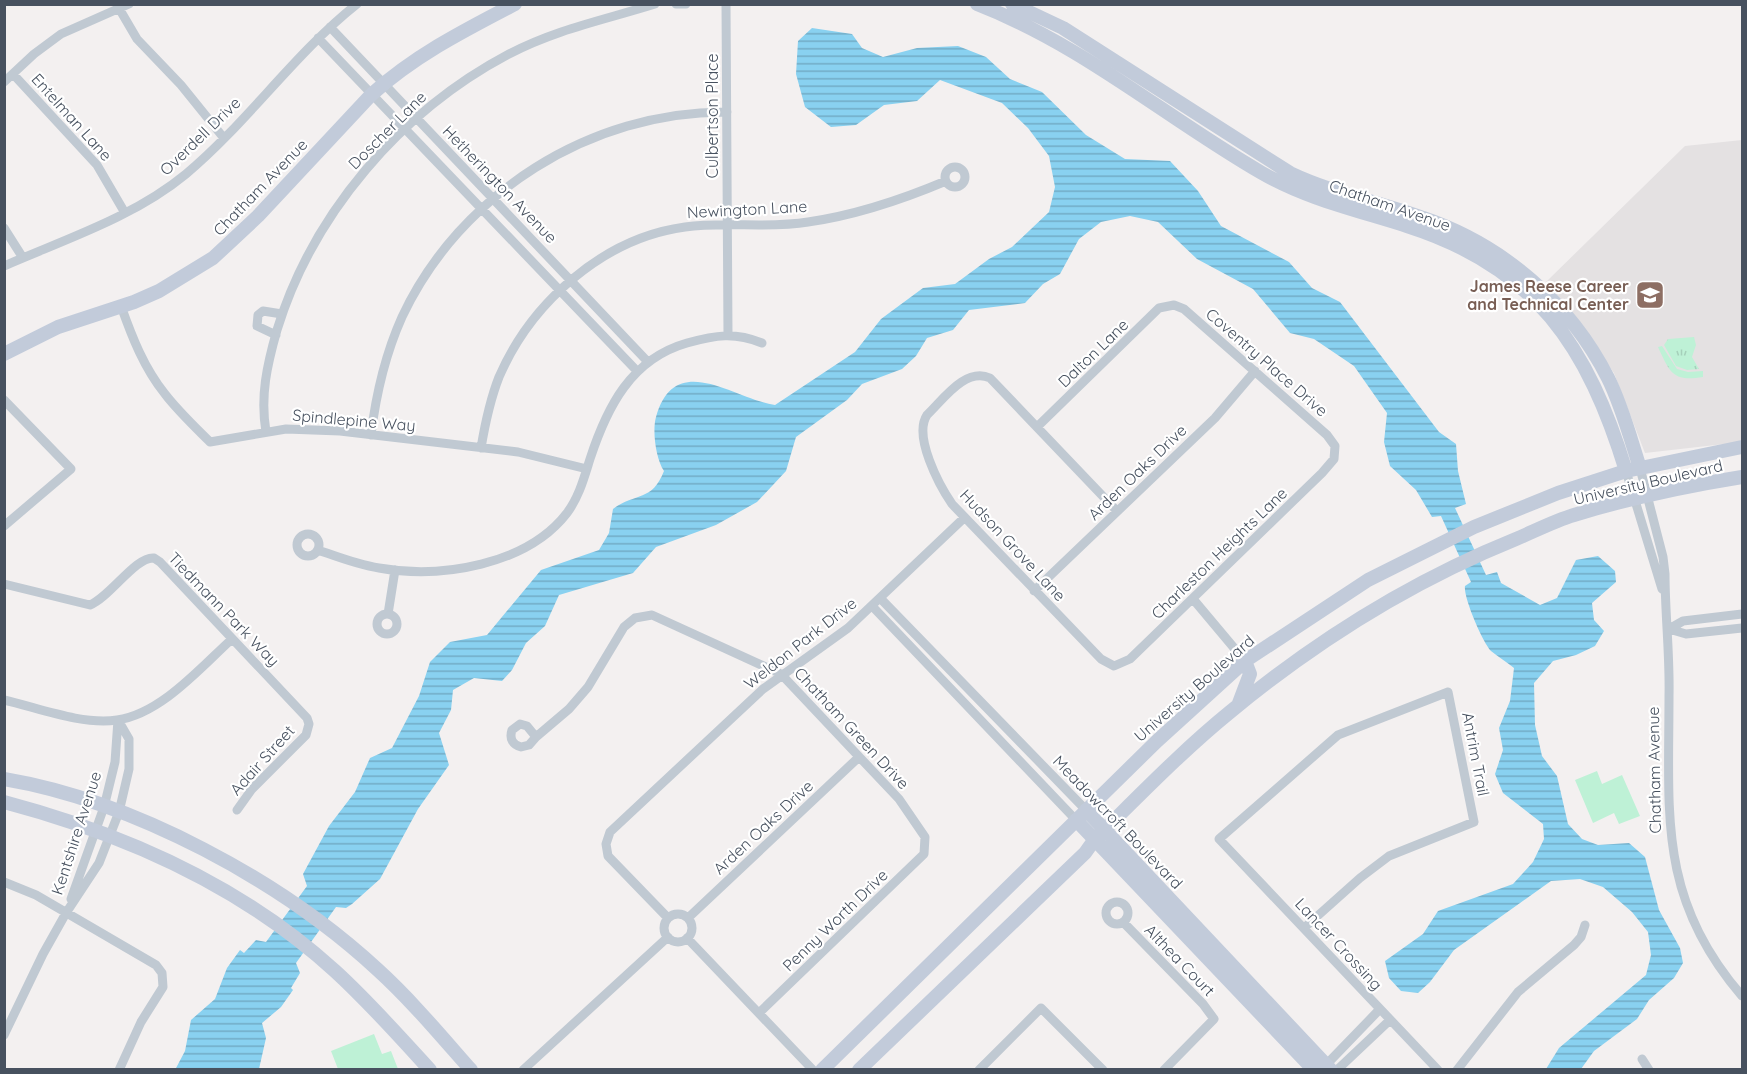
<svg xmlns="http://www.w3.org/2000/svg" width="1747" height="1074" viewBox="0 0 1747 1074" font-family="Quicksand,sans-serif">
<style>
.education{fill:#e4e1e2}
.grass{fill:url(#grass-tufts)}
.garden{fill:#bef1d6}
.water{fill:url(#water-rules)}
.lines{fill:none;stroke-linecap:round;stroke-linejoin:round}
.street{stroke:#c0c9d2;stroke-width:9}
.secondary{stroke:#c2cbda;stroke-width:14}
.labels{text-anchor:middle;stroke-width:4.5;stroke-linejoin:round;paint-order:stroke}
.street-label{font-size:16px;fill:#47515f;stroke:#fff}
.education-label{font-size:16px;font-weight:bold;fill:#785e54;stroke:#fff;text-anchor:end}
</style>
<defs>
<pattern id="grass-tufts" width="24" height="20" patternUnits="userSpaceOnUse" patternTransform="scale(1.5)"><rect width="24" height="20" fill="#bef1d6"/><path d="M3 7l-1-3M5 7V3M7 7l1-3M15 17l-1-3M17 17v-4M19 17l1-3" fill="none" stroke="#a5d0ba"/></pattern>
<pattern id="water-rules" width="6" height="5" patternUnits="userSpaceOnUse" patternTransform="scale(1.5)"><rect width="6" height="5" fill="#89d1f0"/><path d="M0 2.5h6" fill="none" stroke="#72acc6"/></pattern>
</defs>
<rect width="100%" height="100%" fill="#f3f0f0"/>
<path class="education" d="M1742,140v302l-97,11 -31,-80 -44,-64 -24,-27 139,-136z"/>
<path class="grass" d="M1694,337l2,8 -4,12 7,12 -12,1 -11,-4 -12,-21 4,-6z
M1662,346l15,23 11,3 15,-1v6c-30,5 -33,-4 -45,-30z"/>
<path class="garden" d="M1597,771l5,13 20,-9 18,41 -21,8 -5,-11 -21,10 -18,-43z
M374,1034l8,20 9,-3 7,18h-60l-7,-18z"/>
<path class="water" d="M812,28l40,6 10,14 21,9 34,-9 41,-2 28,11 24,22 32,13 44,43 39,24 45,2 28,30 23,35 68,36 23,26 28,14 99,130 17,12 2,27 8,33 -11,4 31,67 11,-3 4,11 39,22 17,-7 19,-38 22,-4 17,15 1,11 -24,21 2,17 10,11 -9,15 -19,9 -23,6 -19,22 1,42 7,31 15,20 11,48 14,15 16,6 31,-2 16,14 14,53 21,38 3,15 -9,15 -25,22 -12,19 -43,32 -13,18h-35l13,-21 87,-73 5,-20 -3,-23 -16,-20 -29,-25 -23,-8 -29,2 -97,69 -24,32 -12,11 -17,-2 -12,-13 -4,-17 38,-27 15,-23 75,-27 20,-22 11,-23 -1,-15 -40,-31 -8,-19 8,-24 -4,-22 11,-27 4,-33c-7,-6 -16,-11 -23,-17 -8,-8 -28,-54 -26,-65l6,-4 -30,-66 -9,1 -16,-27 -26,-24 -6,-24 3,-29 -33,-47 -40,-27 -24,-6 -37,-44 -56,-30 -39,-37 -28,-6 -29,6 -22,17 -19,35 -17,10 -18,19 -56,7 -16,20 -26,8 -11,18 -14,13 -40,15 -15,16 -51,37 -10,34 -29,31 -41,23 -60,22 -23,26 -74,22 -14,31 -19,17 -14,27 -10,11 -28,-3 -21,12 -2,20 -12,23 10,32 -31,44 -38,70 -28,25 -6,4 -10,-1 -40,56 4,10 -9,15 2,2 -12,17 -19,16 4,15 -7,31 -84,1 10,-19 6,-31 24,-21 12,-31 13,-18 4,3 12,-13 10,2 41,-56 -4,-12 26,-48 26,-34 15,-34 22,-10 27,-52 11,-34 20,-20 37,-7 54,-65 58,-20 10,-17 4,-24c23,-17 39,-7 51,-38 -8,-12 -12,-40 -8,-54 19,-68 78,-18 119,-12l80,-53 26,-33 42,-31 32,-4 34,-25 23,-12 37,-35 6,-25 -6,-31 -21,-28 -26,-25 -62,-23 -23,21 -33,4 -28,20 -25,2 -26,-20 -9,-33 2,-33z"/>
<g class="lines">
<path class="street" d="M676,4h10
M726,4l2,331
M120,10l17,29 44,46 42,52
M330,27l318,335
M318,38l319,333
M13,74l84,91 28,48
M4,82l30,-28 27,-20 68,-30
M945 177a10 10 0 1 1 20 0a10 10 0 1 1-20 0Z
M4,228l19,30
M4,266c62,-27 130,-49 182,-92 62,-52 108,-120 171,-170
M121,306c11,31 23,62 44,88 13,17 30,33 45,48l76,-13 54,2 178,21 69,17
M276,335l-19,-9 1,-11 5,-4 19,3
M4,400l67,69 -67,57
M1037,427l122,-119 15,-3 10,4 143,126 8,11 -1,13 -12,14 -192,186 -16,7 -13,-7 -149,-155c-13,-19 -39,-68 -25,-89 16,-15 38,-48 63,-37l127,133
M266,432c-6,-36 1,-67 11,-102 36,-117 124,-219 232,-276 48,-25 95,-34 146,-50
M371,435c5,-41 14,-80 31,-118 58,-124 189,-206 325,-205
M481,448c4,-24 9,-48 18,-71 32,-74 104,-139 186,-150 41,-6 82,2 123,-5 49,-7 93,-22 138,-41
M1640,468l23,89 2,17c0,40 5,81 4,122 0,120 -11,202 73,300
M1626,471l36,118
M297 545a11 11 0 1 1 22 0a11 11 0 1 1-22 0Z
M318,550c20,7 40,15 61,18 62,11 148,-3 188,-55 12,-16 17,-35 23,-54 17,-52 41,-100 97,-116 29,-8 47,-11 75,0
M4,584l86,21c20,-8 46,-49 64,-47l6,4 147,156 2,6 -3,11 -54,54 -15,21
M1034,591l181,-173 40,-47
M880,598l206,212
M1193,599l52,62
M872,606l204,214
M377 624a10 10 0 1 1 20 0a10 10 0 1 1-20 0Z
M388,614l7,-44
M1669,629l14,-8 59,-7
M1669,629l17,5 56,-6
M4,700c35,8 77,25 113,20 44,-6 84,-53 115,-81
M520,724l7,2 9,11 -7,8 -8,2c-8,-2 -12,-8 -9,-17z
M536,737l33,-28 19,-22 36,-60 11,-9 17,-3 129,59 118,125 26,38 -1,17 -165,159
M4,882l32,13 120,70 6,8 1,14 -22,35 -22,48
M71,899l33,-92 11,-45 3,-42
M1106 913a11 11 0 1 1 22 0a11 11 0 1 1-22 0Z
M664 928a14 14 0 1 1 28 0a14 14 0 1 1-28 0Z
M668,918l-60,-62 -2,-12 4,-12 153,-143 85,-61 116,-110
M688,918l171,-161
M1124,923l79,81 11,15 -50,51
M1304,928l56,-50 29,-22 85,-34 -26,-130 -110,43 -119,104 219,231
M687,938l126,132
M4,1035l39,-81 23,-41 33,-50 20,-51 10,-43v-30l-11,-19
M1642,1059l7,11
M1324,1067l56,-58
M523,1070l145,-133
M979,1070l62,-62 62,62
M1337,1070l53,-50
M1457,1070l61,-78 56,-47 7,-8 4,-12"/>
<path class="secondary" d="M977,4c106,41 188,113 285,169 45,26 95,37 145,53 129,41 181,121 219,245
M1012,4l51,24 227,145c42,20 89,29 133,45 80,27 147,85 185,160 14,28 22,59 32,90
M4,354l54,-27 76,-25 25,-11 54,-33 45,-42 113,-121c43,-39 92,-64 144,-91
M1239,703l11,-29 -5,-13
M4,779c130,22 278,102 374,191 33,30 63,66 93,100
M4,802c121,32 238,84 331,169 34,31 64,65 95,99
M1086,810l245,260
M1076,820l238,250
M822,1070l335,-329 88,-80 123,-81 106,-53 84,-34 68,-22 116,-24
M859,1070l226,-217 10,-14c44,-43 87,-88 135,-127 86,-71 182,-131 286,-173 19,-8 38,-18 58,-24 55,-17 112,-29 168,-38"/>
</g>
<defs>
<g id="school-square" transform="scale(1.5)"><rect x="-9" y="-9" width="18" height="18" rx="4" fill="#8d6e63" stroke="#fff"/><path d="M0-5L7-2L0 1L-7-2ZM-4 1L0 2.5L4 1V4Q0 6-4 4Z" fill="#fff"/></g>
</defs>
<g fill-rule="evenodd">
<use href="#school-square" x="1650" y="295"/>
</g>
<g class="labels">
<g class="street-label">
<text transform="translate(712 116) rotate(-90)" y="6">Culbertson Place</text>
<text transform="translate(72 117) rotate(48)" y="6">Entelman Lane</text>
<text transform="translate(387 130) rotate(-45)" y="6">Doscher Lane</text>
<text transform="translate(200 136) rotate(-44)" y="6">Overdell Drive</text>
<text transform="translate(500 184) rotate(46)" y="6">Hetherington Avenue</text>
<text transform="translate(260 187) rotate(-46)" y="6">Chatham Avenue</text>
<text transform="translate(1390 205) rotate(19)" y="6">Chatham Avenue</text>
<text transform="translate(747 209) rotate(-3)" y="6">Newington Lane</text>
<text transform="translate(1093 353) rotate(-44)" y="6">Dalton Lane</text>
<text transform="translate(1267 362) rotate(41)" y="6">Coventry Place Drive</text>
<text transform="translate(354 420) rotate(5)" y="6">Spindlepine Way</text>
<text transform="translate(1137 472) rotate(-44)" y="6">Arden Oaks Drive</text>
<text transform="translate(1648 482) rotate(-13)" y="6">University Boulevard</text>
<text transform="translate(1013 545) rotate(47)" y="6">Hudson Grove Lane</text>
<text transform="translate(1219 553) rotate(-44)" y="6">Charleston Heights Lane</text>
<text transform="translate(224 609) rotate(46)" y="6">Tiedmann Park Way</text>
<text transform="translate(800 643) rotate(-38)" y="6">Weldon Park Drive</text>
<text transform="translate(1194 688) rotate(-41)" y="6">University Boulevard</text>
<text transform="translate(852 728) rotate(47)" y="6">Chatham Green Drive</text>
<text transform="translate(1476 754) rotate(79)" y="6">Antrim Trail</text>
<text transform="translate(262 760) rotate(-48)" y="6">Adair Street</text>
<text transform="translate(1654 770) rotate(-91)" y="6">Chatham Avenue</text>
<text transform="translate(1118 822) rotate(46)" y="6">Meadowcroft Boulevard</text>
<text transform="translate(763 827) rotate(-43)" y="6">Arden Oaks Drive</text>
<text transform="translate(76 833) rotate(-72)" y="6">Kentshire Avenue</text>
<text transform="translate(835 920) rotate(-44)" y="6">Penny Worth Drive</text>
<text transform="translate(1339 944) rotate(47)" y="6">Lancer Crossing</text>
<text transform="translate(1180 960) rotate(46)" y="6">Althea Court</text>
</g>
<g class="education-label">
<text x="1629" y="292">James Reese Career<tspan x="1629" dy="18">and Technical Center</tspan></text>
</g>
</g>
<rect width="1747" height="1074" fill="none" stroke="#47515f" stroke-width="12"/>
</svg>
